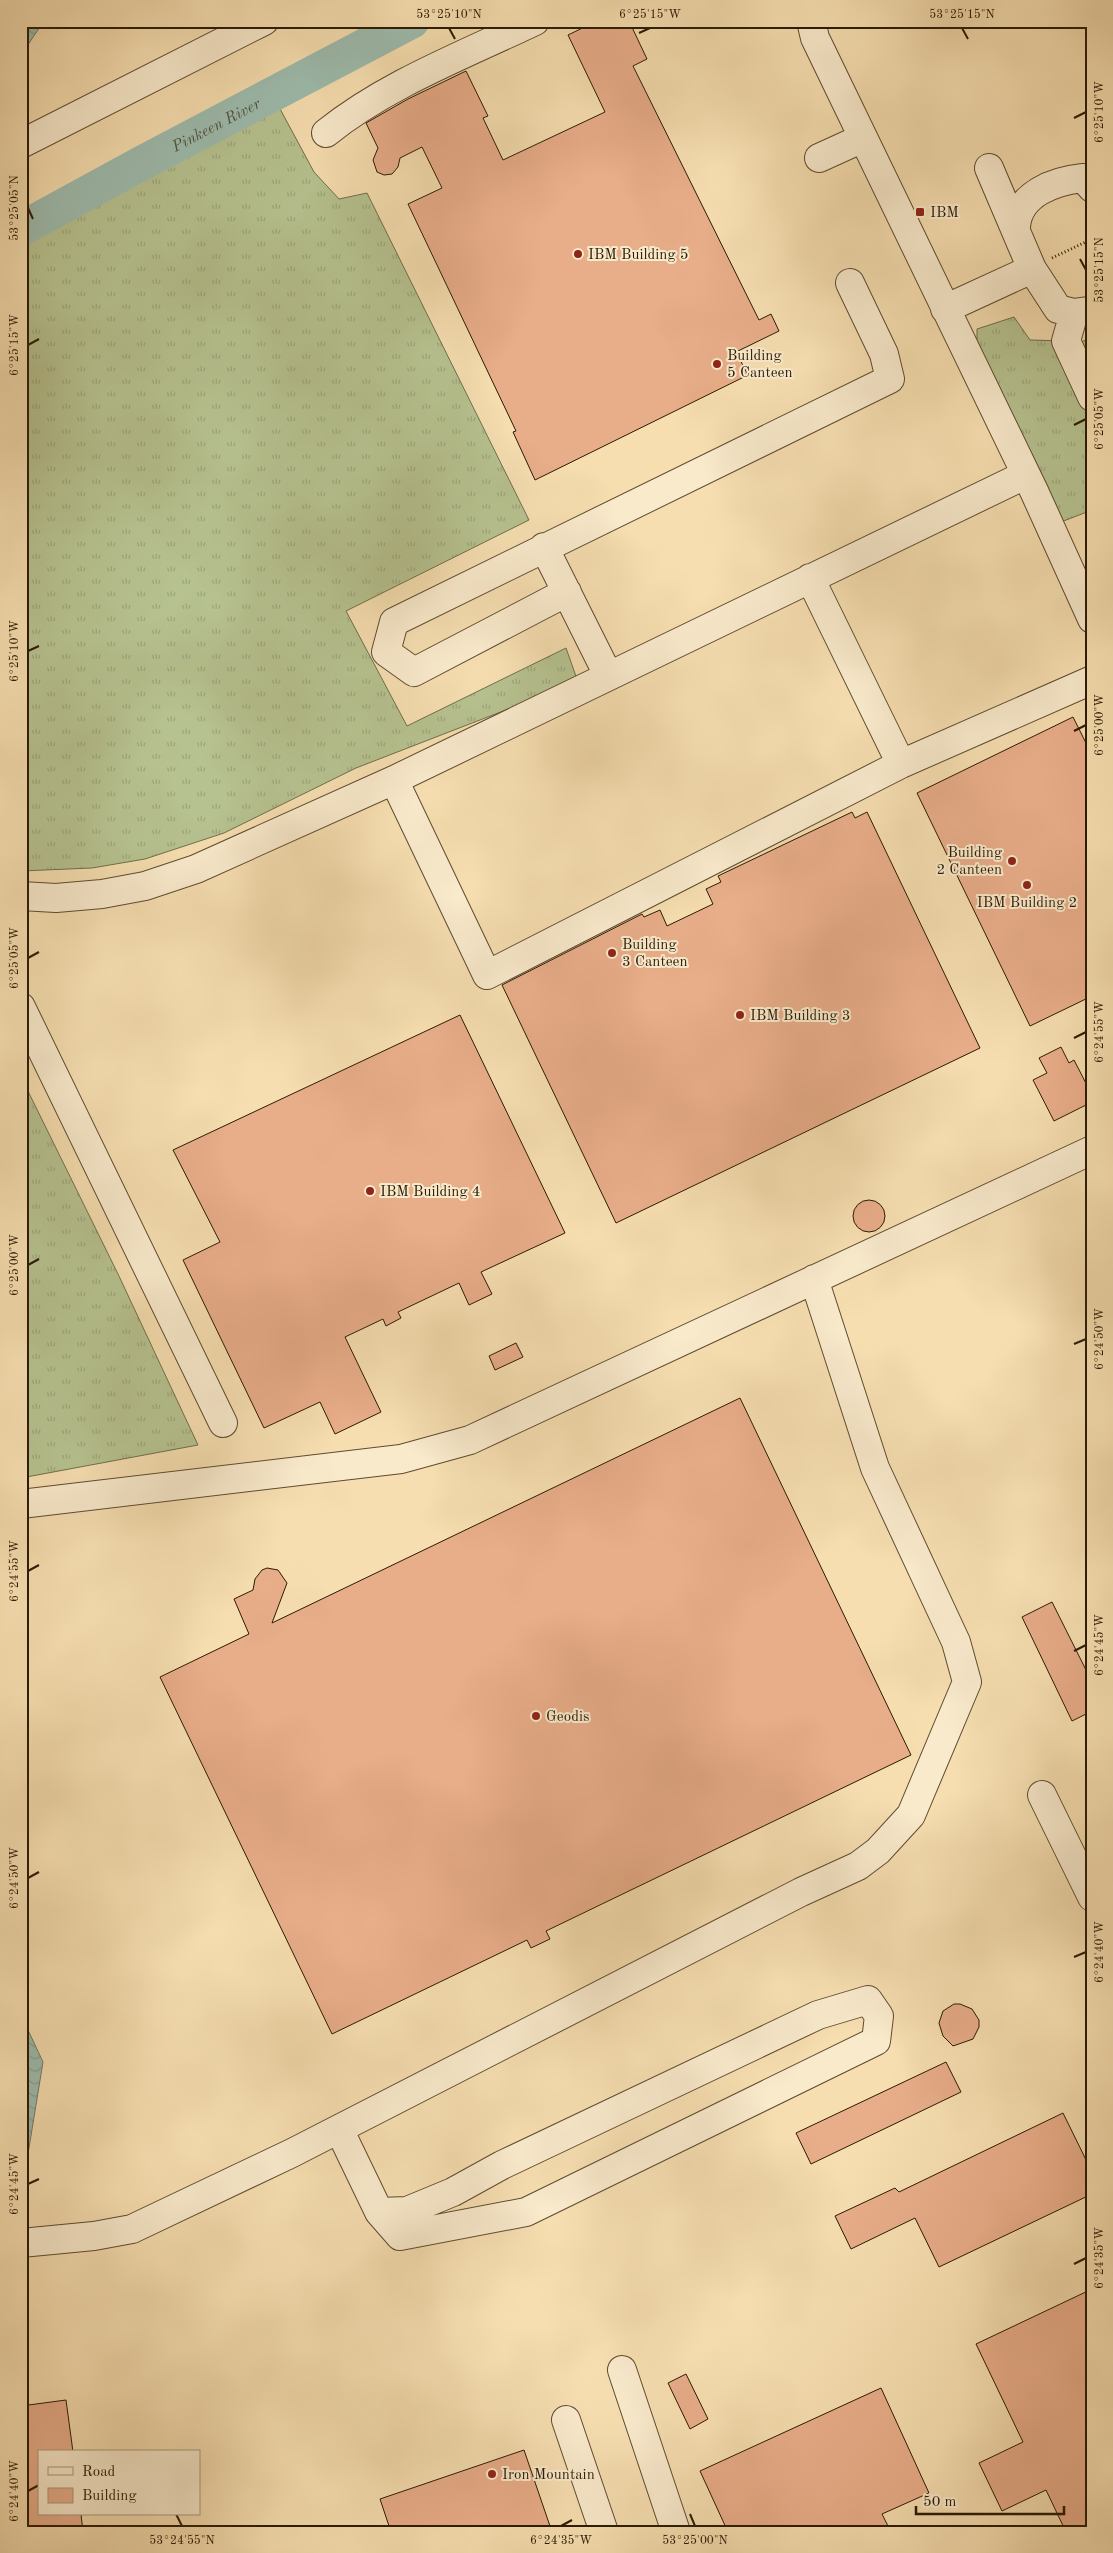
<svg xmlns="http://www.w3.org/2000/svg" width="1113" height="2553" viewBox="0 0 1113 2553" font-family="'Old Standard TT',serif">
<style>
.grass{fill:url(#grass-tufts);stroke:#706e4a}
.water{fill:url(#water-waves);stroke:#6f7b6a}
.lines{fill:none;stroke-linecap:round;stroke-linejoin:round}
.river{stroke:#9dbcae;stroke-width:35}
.building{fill:#e8ad89;stroke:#2b1a05}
.minor-casing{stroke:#5e4b30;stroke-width:30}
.path{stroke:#2b1a05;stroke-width:3;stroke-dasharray:1 2.5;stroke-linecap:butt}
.minor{stroke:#f9eacc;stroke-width:28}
.ticks{fill:none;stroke:#2b1a05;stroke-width:2}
.poi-dot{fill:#8f2418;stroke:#f9eacc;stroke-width:2}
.labels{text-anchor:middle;stroke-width:4;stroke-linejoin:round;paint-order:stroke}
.poi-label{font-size:15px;fill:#2b1a05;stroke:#f9eacc;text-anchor:start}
.water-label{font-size:16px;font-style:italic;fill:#535340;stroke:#f9eacc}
.neatline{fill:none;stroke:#2b1a05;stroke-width:2}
.ticks-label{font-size:12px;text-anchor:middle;fill:#2b1a05}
</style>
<defs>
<pattern id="grass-tufts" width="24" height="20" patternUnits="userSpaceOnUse" patternTransform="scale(1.25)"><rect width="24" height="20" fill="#b6c290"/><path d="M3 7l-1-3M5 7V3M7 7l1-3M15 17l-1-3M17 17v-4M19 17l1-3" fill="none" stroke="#9da67b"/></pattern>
<pattern id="water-waves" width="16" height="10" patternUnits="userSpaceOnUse" patternTransform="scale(1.25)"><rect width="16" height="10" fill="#9dbcae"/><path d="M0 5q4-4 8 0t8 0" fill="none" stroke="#87a194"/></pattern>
</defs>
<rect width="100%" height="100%" fill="#f6deb0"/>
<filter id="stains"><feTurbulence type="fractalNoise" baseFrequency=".004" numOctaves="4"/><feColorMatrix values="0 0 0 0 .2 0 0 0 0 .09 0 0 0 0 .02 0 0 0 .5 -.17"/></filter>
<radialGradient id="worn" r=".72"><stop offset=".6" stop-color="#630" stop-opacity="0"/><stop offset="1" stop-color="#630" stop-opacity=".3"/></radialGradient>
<path class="grass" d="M272,94l42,78 25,27 28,-6 162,327 -183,91 61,115 159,-78 12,34 -222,86 -132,65 -79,26 -53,9 -71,3v-642z
M1014,317l16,23 36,1 9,4 17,-8v173l-31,12 -84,-175v-18z
M21,1077l97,197 80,171 -177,33z"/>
<path class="water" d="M21,21h23l-23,34z
M21,2015l22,47 -15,92 -7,2z"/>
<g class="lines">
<path class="river" id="s1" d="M21,229l121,-66 270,-142"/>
</g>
<path class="building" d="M597,21h12l3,6 17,-6 18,38 -14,7 126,254 12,-6 8,17 -43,21 12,23 -213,105 -22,-48 3,-1 -108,-227 34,-16 -20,-41 -22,11 -2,9 -6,7 -8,1 -7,-3 -4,-12 5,-12 -12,-25 42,-24 58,-28 22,45 -5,2 20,42 102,-48 -37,-77z
M1073,717l19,38v241l-62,30 -113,-233z
M852,812l3,6 12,-6 113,236 -364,175 -114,-238 140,-71 2,3 16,-7 7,16 46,-22 -7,-15 15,-7 -3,-6z
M460,1015l105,218 -84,39 11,22 -23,11 -10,-22 -61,29 3,6 -15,8 -3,-7 -38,18 36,75 -46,22 -15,-32 -56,26 -81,-168 37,-18 -47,-92z
M1061,1047l8,16 5,-3 18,35v7l-38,19 -21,-41 14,-7 -8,-15z
M853 1216a16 16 0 1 1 32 0a16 16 0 1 1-32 0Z
M516,1343l7,14 -28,13 -6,-14z
M740,1398l171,357 -365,176 4,8 -19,9 -4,-8 -195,94 -172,-357 89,-43 -15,-35 19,-9 2,-11 7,-9 5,-2 11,2 9,13 -15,40z
M1052,1602l40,80v29l-20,10 -50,-104z
M954,2004h6l12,5 7,11v7l-6,12 -20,7 -10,-10 -4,-13 4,-12z
M946,2062l15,30 -150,72 -15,-31z
M1063,2113l29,59v22l-153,73 -24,-49 -64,31 -16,-33 60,-28 4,4z
M1092,2289v243h-26l-20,-42 -44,21 -23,-48 44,-21 -47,-98z
M686,2374l22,45 -18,10 -22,-46z
M881,2388l48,105 -47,21 9,18h-163l-28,-61z
M66,2400l7,52h-34v62h42l2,18h-62v-126z
M524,2450l28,82h-161l-11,-33z"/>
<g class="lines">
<g class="minor-casing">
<path id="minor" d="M811,21l4,17 219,453 58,128
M326,133c61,-49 138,-78 209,-112
M21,144l243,-123
M819,158l44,-20
M1016,227c2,-33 38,-46 67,-49l9,10
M1032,269l26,40 16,4 16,-2
M945,309l87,-40 -43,-101
M1074,313l-8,28 26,56
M544,547l64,128
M810,578l91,186
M567,592l-153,80 -28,-20 8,-30 496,-243 -6,-25 -34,-71
M394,780l93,195 414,-211 191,-84
M21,896l35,2 46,-4 43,-8 51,-17 198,-89 631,-305
M21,1007l202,416
M21,1504l380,-45 69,-19 622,-290
M1042,1795l50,102
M339,2129l40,83 28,-1 46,-19 49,-27 316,-150 50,-15 11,16 -3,25 -350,171 -126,24 -21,-24
M21,2243l73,-7 38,-7 160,-76 509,-261 57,-26 20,-15 33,-36 56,-133 -11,-40 -81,-174 -61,-189
M622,2370l54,162
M566,2420l38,112"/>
</g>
<path class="path" d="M1052,258l40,-19"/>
<use href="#minor" class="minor"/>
</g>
<path class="ticks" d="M449,28l6,11M962,28l6,11M639,33l11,-5M1074,118l12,-6M28,208l5,11M1080,259l6,11M28,345l11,-6M1074,425l12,-6M28,651l11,-5M1074,731l12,-6M28,958l11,-6M1074,1038l12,-6M28,1265l11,-6M1074,1344l12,-5M28,1571l11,-6M1074,1651l12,-6M28,1878l11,-6M1074,1957l12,-5M28,2184l11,-5M1074,2264l12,-6M28,2491l11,-6M176,2514l6,12M690,2514l5,12M561,2526l11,-6"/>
<g class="poi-dot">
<rect x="915" y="207" width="10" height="10" rx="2.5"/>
<circle cx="578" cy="254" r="5"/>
<circle cx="717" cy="364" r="5"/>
<circle cx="1012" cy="861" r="5"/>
<circle cx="1027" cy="885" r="5"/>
<circle cx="612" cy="953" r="5"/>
<circle cx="740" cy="1015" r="5"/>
<circle cx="370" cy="1191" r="5"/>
<circle cx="536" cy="1716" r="5"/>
<circle cx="492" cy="2474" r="5"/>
</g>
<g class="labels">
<g class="poi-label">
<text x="930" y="217">IBM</text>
<text x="588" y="259">IBM Building 5</text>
<text x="727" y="360">Building<tspan x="727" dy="17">5 Canteen</tspan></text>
<text x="1002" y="857" text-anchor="end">Building<tspan x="1002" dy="17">2 Canteen</tspan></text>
<text x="1027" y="907" text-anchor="middle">IBM Building 2</text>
<text x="622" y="949">Building<tspan x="622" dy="17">3 Canteen</tspan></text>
<text x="750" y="1020">IBM Building 3</text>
<text x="380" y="1196">IBM Building 4</text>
<text x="546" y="1721">Geodis</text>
<text x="502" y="2479">Iron Mountain</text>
</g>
<g class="water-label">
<text dy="6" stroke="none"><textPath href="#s1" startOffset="221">Pinkeen River</textPath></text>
</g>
</g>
<rect width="1113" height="2553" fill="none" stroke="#f6deb0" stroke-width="55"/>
<rect x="38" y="2450" width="162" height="65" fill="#f9eacc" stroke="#a7977c"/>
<rect x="48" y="2467" width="25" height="8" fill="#f9eacc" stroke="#a7977c"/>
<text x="82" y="2476" font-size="15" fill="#2b1a05">Road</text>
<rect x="48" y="2488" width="25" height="15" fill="#e8ad89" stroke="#a7977c"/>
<text x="82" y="2500" font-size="15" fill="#2b1a05">Building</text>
<path d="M916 2506v8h148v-8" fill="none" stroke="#2b1a05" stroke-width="2.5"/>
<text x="923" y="2506" font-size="15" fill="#2b1a05" stroke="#f9eacc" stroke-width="4" paint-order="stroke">50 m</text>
<rect x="28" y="28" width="1058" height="2498" class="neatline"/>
<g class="ticks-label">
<text x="449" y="18">53°25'10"N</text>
<text x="650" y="18">6°25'15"W</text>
<text x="962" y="18">53°25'15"N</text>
<text transform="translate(1099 112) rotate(-90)" y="4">6°25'10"W</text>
<text transform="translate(14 208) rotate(-90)" y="4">53°25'05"N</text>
<text transform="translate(1099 270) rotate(-90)" y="4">53°25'15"N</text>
<text transform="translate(14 345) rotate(-90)" y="4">6°25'15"W</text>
<text transform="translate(1099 419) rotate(-90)" y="4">6°25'05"W</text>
<text transform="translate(14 651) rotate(-90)" y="4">6°25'10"W</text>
<text transform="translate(1099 725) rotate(-90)" y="4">6°25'00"W</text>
<text transform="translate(14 958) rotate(-90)" y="4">6°25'05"W</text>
<text transform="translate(1099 1032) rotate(-90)" y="4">6°24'55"W</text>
<text transform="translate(14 1265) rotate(-90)" y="4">6°25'00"W</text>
<text transform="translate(1099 1339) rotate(-90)" y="4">6°24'50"W</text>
<text transform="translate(14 1571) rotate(-90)" y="4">6°24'55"W</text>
<text transform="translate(1099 1645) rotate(-90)" y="4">6°24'45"W</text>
<text transform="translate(14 1878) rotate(-90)" y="4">6°24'50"W</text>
<text transform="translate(1099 1952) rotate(-90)" y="4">6°24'40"W</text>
<text transform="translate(14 2184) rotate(-90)" y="4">6°24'45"W</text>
<text transform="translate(1099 2258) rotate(-90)" y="4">6°24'35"W</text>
<text transform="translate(14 2491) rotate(-90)" y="4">6°24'40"W</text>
<text x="182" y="2544">53°24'55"N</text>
<text x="561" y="2544">6°24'35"W</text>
<text x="695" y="2544">53°25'00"N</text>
</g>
<rect width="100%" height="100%" filter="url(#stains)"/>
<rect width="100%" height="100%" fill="url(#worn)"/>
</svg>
